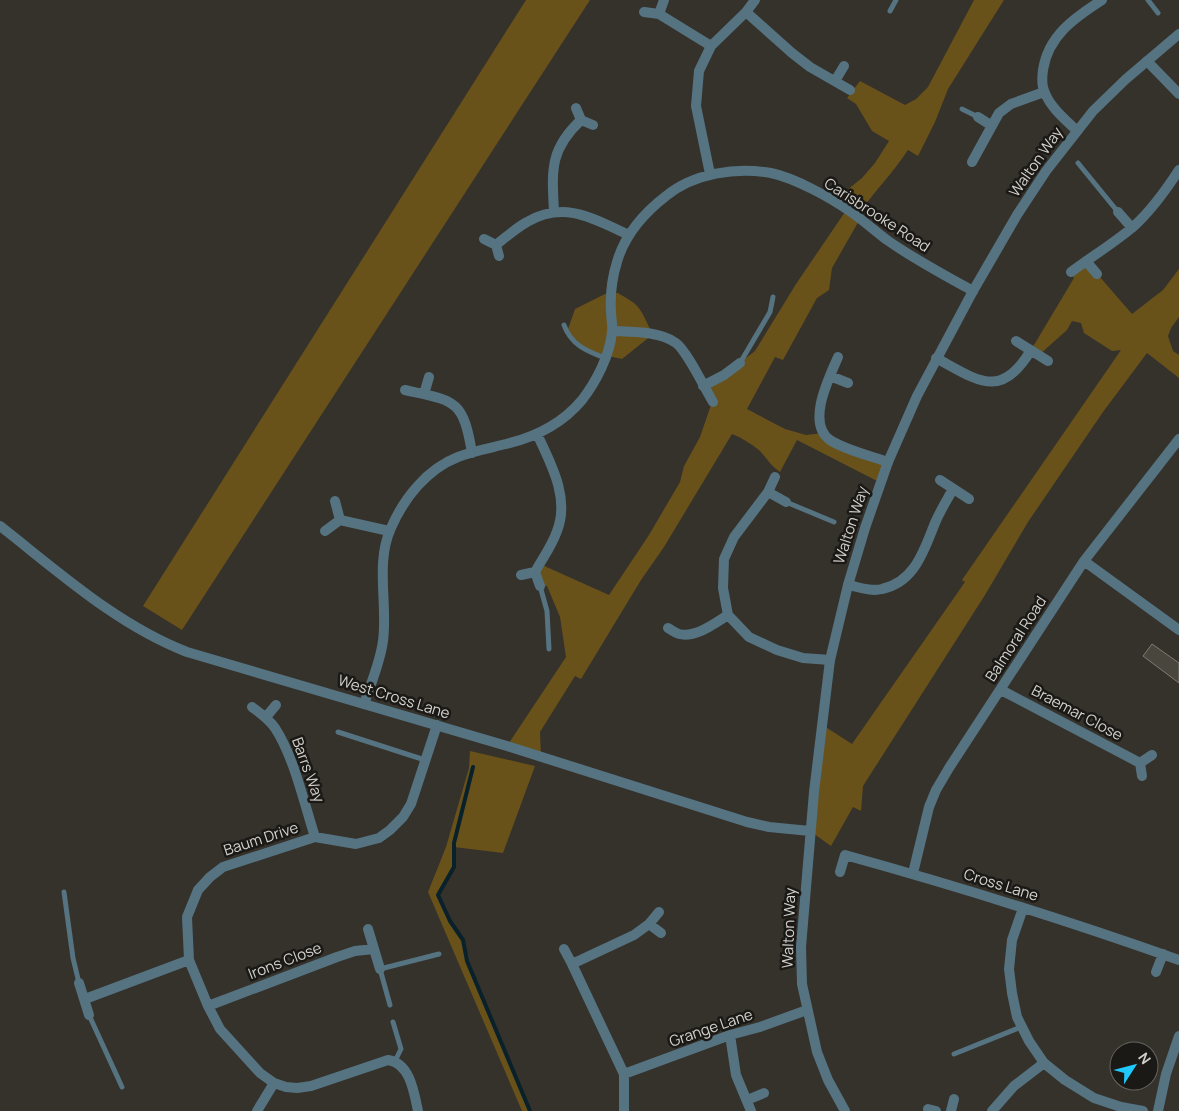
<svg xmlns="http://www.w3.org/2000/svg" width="1179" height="1111" viewBox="0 0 1179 1111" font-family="Manrope,sans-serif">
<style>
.green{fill:#69521a}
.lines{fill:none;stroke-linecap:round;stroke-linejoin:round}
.stream{stroke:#08212b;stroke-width:4}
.building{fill:#49463e;stroke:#7f7b73}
.service{stroke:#557380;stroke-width:5}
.minor{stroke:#557380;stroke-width:10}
.tertiary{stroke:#557380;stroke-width:10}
.labels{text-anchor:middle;stroke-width:5;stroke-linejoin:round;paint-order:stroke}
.street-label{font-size:15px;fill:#d3d1cc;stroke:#1b1916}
</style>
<rect width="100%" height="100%" fill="#35312b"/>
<path class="green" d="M526,0h64l-408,630 -39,-24z
M974,0h30l-56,89 -13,33 -17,34 -10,-6c-15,23 -35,43 -51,66l3,3 -28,49 -3,22 -12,8 -34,62 -8,-3 -28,52 38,20 21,6 17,-2 65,29 -7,21 -84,-43 -17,32c-9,-6 -13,-13 -20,-21 -8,-7 -18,-13 -28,-17l-68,113 -23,33 -60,99 -6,-3 -35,56 1,25 -34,-11 59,-89 -6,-40 -13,-31h-7v-22l69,31 40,-60 31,-53 4,-16 16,-29 12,-35 -9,-16 30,-18 22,-17 41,-67 51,-75 -9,-5 9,-14 15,-12 13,-15 14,-22 -17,-10 -16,-27 -9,-6 13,-17 45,24 11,-6 12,-12z
M1086,261l46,53 31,-24 16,-21v48l-8,11 -3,8 5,15 6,4v23l-32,-25 -44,59 -75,110 -43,73 -122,191 -2,25 -8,-4 -22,39 -21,-15 11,-107 31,20 113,-162 -3,-2 159,-230 -9,1 -28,-18 -3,-10 -9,-2 -5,9 -28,25 -8,-5 43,-72 -3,-6z
M618,293c6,4 15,8 20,14 4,4 13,23 14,28l-30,24 -32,-7 -23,-20 8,-23 30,-15z
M470,751l65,15 -32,87 -49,-6v20l-16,28 12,26 13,19 4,21 63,150h-8l-94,-219 18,-45 23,-79z"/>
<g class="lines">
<path class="stream" d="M473,767l-19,76v24l-16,28 12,26 13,19 4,21 63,150"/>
</g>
<path class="building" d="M1152,644l27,19v20l-36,-27z"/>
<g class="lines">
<path class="service" d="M1148,0l10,13
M890,11l6,-11
M962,109l16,8
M1078,163l40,49
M564,325c7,20 23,26 41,33
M740,363l30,-51 3,-15
M786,502l48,20
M540,586l7,25 2,38
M338,732l87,28
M64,892l9,66 6,25
M390,1005l-10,-36 59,-15
M89,1015l33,72
M393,1022l8,27 -6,12
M954,1054l67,-27"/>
<path class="minor" d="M644,12l15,2 52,32
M746,12l46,41 18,14 40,23
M659,14l5,-14
M1147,61l32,33
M835,81l9,-15
M576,108l5,12 12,5
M978,117l14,9
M1077,131c-12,-12 -26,-23 -32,-38 -3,-6 -3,-16 -2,-23 5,-34 31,-52 59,-70
M972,162l27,-49 12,-9 33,-12
M710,174l-14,-68 3,-35 12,-25 35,-34 9,-12
M554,212c-2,-41 -5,-62 27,-92
M1118,212l14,16
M484,239l12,6 3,11
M496,245c10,-8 20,-17 31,-23 38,-22 67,-3 102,13
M1086,261l11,13
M1071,272c20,-15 43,-29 62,-45 18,-16 33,-37 46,-57
M612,331c20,1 47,0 64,12 11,8 29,46 37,59
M1016,341l32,20
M838,357c-9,21 -32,66 -8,83 15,10 41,16 58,22
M936,358c41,22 65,43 95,-8
M830,376l18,7
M703,386l21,-11 16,-12
M405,390c50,11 58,9 67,63
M424,394l5,-17
M775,477l-7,15 -34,45 -10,22 -1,29 5,27 21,22 28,13 26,8 27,2
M940,480l29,19
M768,492l18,10
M340,520l49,11
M325,531l15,-11 -5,-19
M1084,561l95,69
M535,572c7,-13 17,-26 22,-41 13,-33 -6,-67 -20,-97
M521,575l14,-3 5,14
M848,585c11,2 23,7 34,4 33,-7 42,-39 53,-66 5,-12 12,-23 18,-34
M668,628c4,2 7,5 11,6 17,4 36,-11 49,-19
M1001,690l139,73
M364,704c7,-21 16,-41 19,-63 5,-37 -8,-78 8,-113 13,-30 36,-59 67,-71 15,-6 32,-9 48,-13 30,-7 56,-20 76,-44 14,-18 28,-45 30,-68 1,-7 -1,-14 -1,-20 -1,-16 1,-34 6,-50 8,-28 27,-49 49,-66 28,-23 70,-29 105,-23 24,5 60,25 80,39 13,9 24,19 36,28 27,19 57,35 86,51
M252,707c8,6 17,12 23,21 19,29 29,75 40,109
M266,717l10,-12
M1142,776l-2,-13 12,-8
M840,872l5,-17c112,31 224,66 334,105
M913,873l16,-66 7,-17 13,-22 135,-207 95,-122
M1023,908l-11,32 -3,29 3,24 5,24 12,24 15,22 21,17 29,18 27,9 22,4
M649,924l12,9
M368,929l12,40
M564,949l8,15 52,110v37
M572,964l62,-29 15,-11 10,-12
M1156,972l7,-18
M79,983l10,32
M85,999l104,-39
M208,1006l129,-49 18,-6 19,-2
M730,1035l6,40 15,36
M624,1074l106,-39 30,-8 47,-17
M747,1100l17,-7
M928,1109l8,2
M257,1111l17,-28
M418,1111c-4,-19 -8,-48 -30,-51l-77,26 -14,2 -11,-1 -12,-4 -14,-10 -40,-44 -12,-23 -19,-46 -2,-43 11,-27 12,-13 13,-10 92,-30 41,7 23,-6 11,-8 13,-13 8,-13 26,-79
M951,1111l3,-12
M992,1111l22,-25 30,-23
M1158,1111l8,-37 13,-38"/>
<path class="tertiary" d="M0,526c59,46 117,99 187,126l320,94 240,76 22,5 41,4
M845,1111l-17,-31 -11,-28 -15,-68 -1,-37 13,-155 16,-132 18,-75 17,-57 23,-66 29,-66 56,-105 44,-76 29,-44 47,-60 33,-32 53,-45"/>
</g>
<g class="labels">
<g class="street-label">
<text transform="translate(1036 162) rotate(-55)" y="5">Walton Way</text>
<text transform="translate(877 215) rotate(33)" y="5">Carisbrooke Road</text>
<text transform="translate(851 525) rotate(-72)" y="5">Walton Way</text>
<text transform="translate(1016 639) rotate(-57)" y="5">Balmoral Road</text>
<text transform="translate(394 697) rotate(17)" y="5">West Cross Lane</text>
<text transform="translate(1077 713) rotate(28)" y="5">Braemar Close</text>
<text transform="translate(308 770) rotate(70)" y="5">Barrs Way</text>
<text transform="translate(261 839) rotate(-18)" y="5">Baum Drive</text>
<text transform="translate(1001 885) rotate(17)" y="5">Cross Lane</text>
<text transform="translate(789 928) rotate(-88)" y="5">Walton Way</text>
<text transform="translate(285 961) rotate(-21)" y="5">Irons Close</text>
<text transform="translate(711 1028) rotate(-19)" y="5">Grange Lane</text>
</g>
</g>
<g transform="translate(1134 1066) rotate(54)"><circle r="24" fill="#1b1916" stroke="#65635f"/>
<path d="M0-4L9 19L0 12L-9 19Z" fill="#20c9fd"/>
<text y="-8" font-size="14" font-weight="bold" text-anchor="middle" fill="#d3d1cc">N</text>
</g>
</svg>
